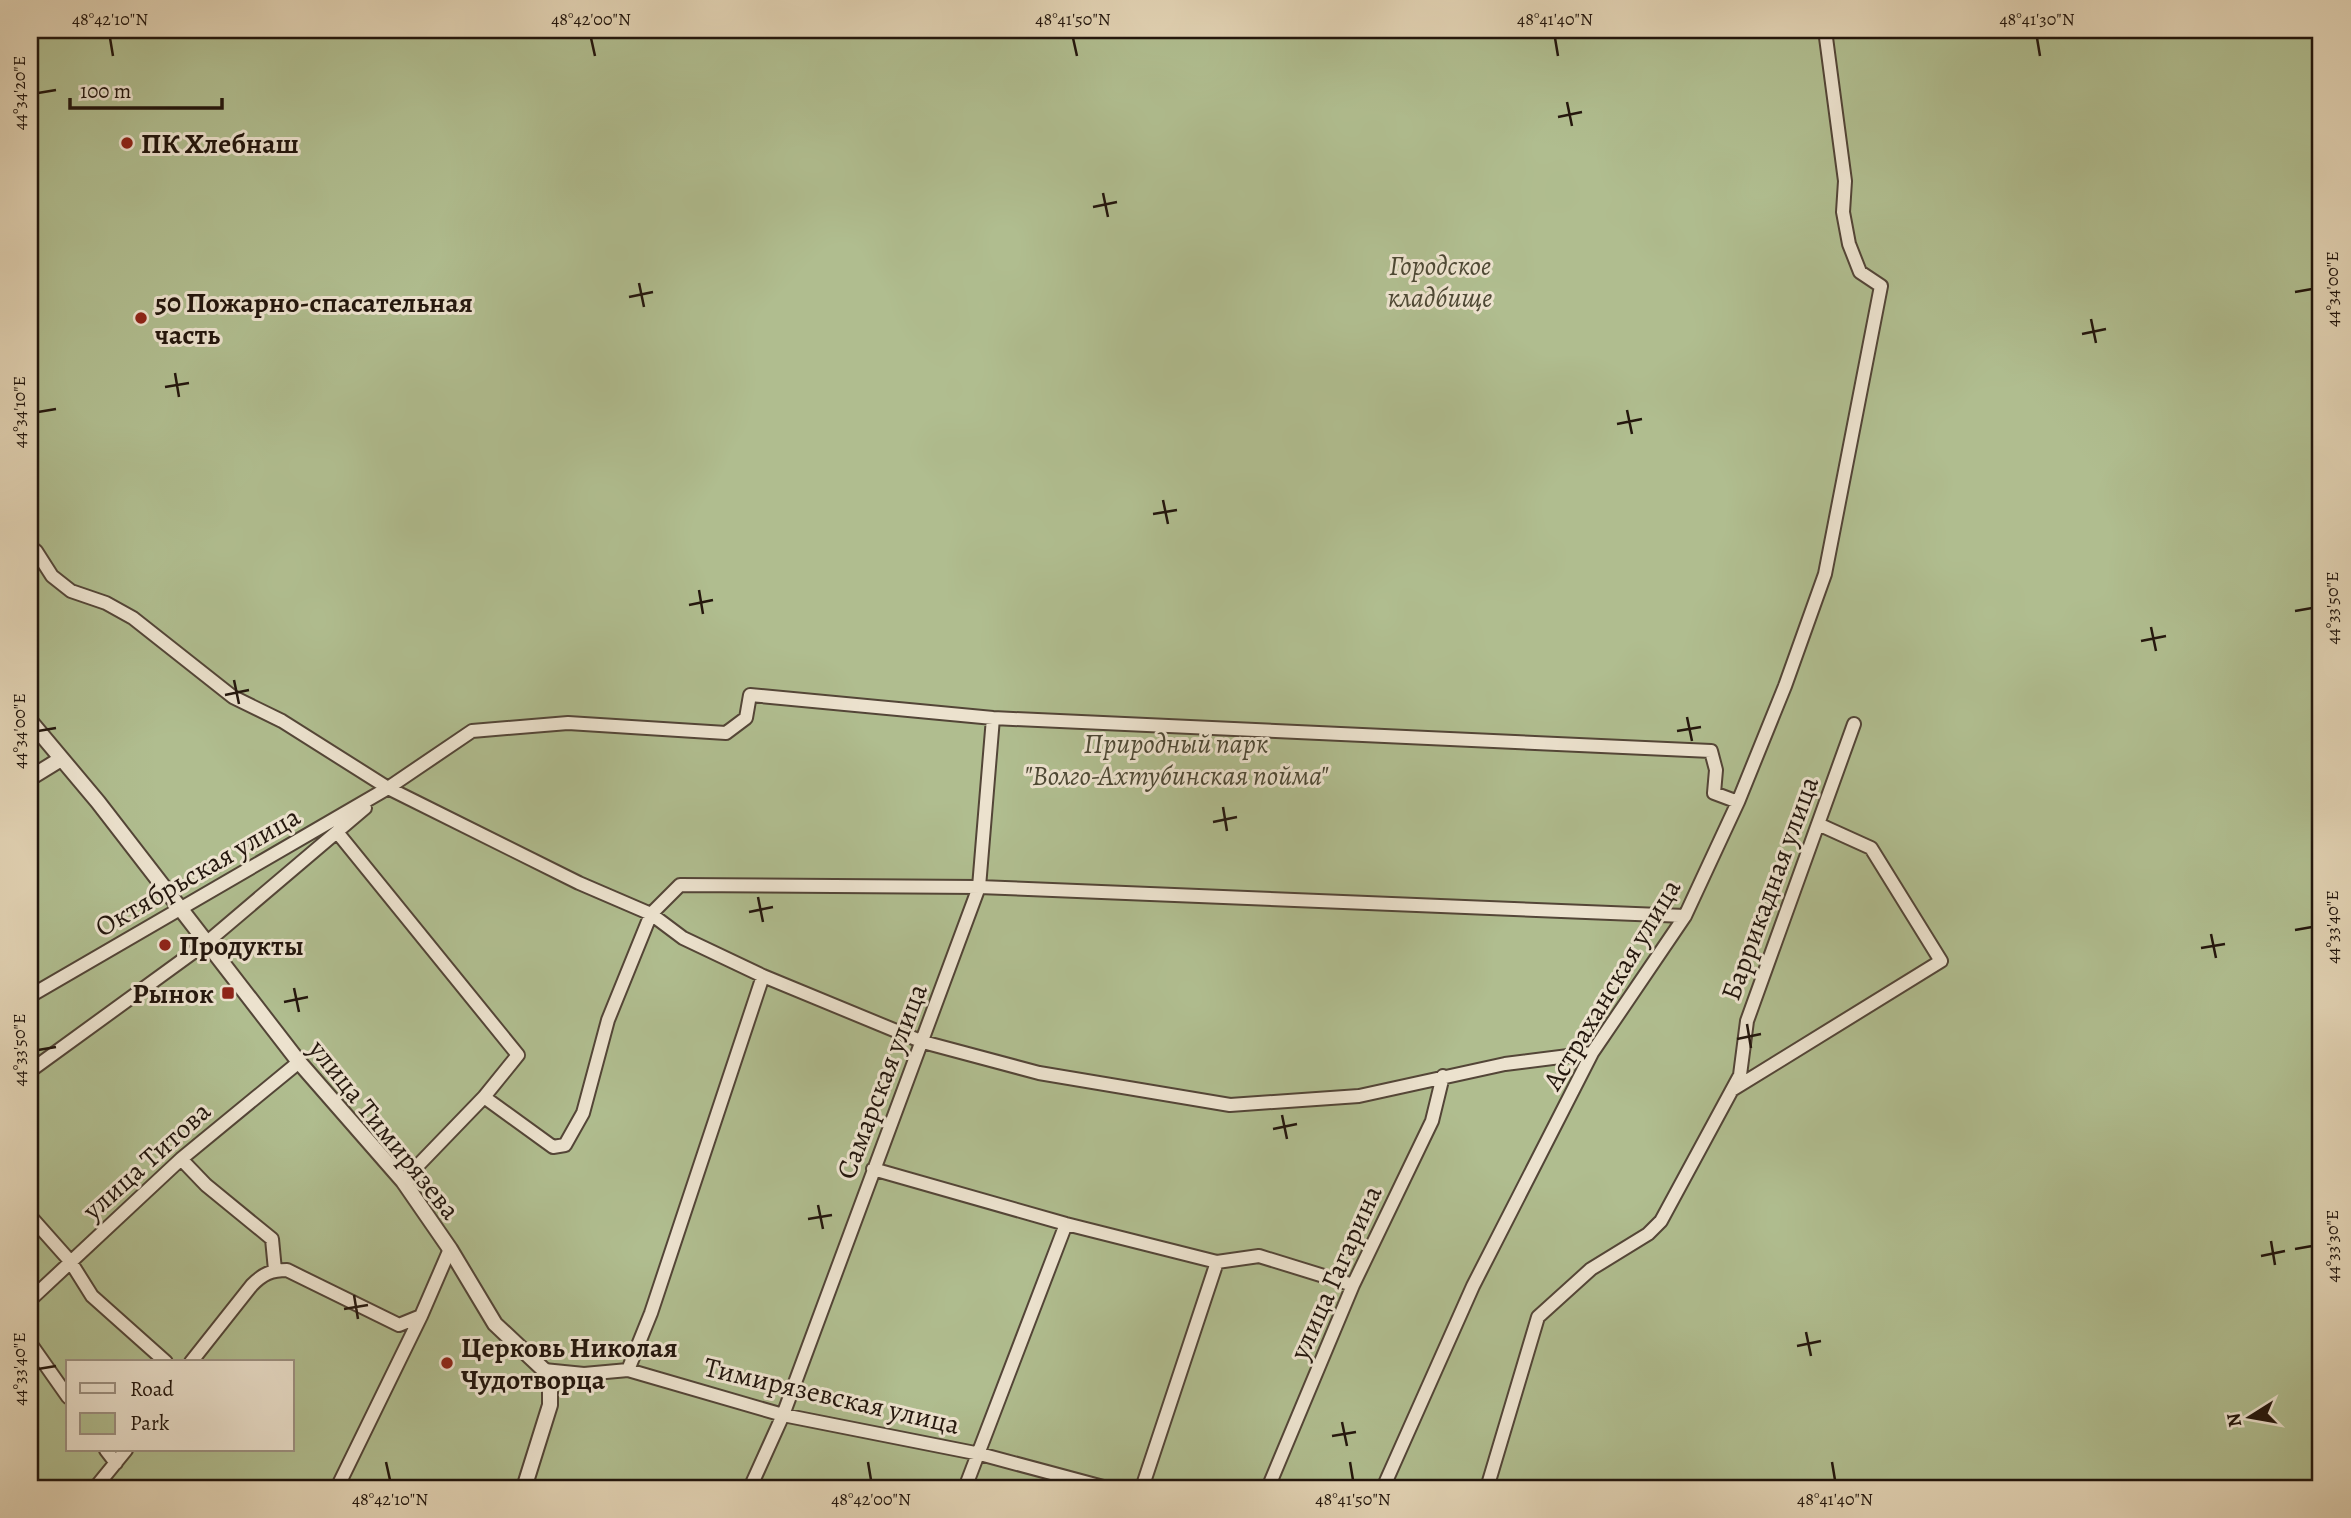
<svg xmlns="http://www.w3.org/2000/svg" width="2351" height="1518" viewBox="0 0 2351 1518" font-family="Alegreya,serif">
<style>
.green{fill:#b0bd8f;stroke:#6a6a4e;stroke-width:2;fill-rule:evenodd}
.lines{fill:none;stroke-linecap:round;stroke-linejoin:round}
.minor-casing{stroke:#534537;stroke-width:16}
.tertiary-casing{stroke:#534537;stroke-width:18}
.minor{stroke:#ece2ce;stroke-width:12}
.tertiary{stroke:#ece2ce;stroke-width:14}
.ticks{fill:none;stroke:#23160d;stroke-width:2.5}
.poi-dot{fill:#8f2418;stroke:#ece2ce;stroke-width:2.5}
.labels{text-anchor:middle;stroke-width:6;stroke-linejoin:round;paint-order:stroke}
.poi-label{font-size:28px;font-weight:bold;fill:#23160d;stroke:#ece2ce;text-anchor:start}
.park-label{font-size:28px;font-style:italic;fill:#4d4834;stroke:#ece2ce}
.street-label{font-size:28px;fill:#23160d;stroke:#ece2ce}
.neatline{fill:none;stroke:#23160d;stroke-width:2.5}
.ticks-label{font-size:18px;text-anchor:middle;fill:#23160d}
</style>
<rect width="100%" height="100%" fill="#e2d3b4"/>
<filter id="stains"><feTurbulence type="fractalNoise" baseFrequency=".00286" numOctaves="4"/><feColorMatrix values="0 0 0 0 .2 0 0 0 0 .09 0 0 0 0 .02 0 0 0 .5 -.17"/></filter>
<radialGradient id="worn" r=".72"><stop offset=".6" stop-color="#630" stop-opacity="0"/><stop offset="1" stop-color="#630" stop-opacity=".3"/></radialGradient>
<path class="green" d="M30,30h2291v1458h-2291zM68,1362h224v88h-224z"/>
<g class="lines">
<g class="minor-casing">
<path id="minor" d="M30,556l6,-5 16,25 19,15 35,12 27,15 100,79 49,24 106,67 191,95 72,31 32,24 80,38 160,66 116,31 191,32 129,-9 146,-32 87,-11
M337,832l181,223 -34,42 -81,84
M30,996l358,-208 84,-57 96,-8 158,10 20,-15 4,-23 243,23 718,33 5,19 -2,23 24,9
M30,1071l176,-128 159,-135
M1732,1090l209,-129 -70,-113 -53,-24
M484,1097l69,50 12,-2 18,-32 25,-93 43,-106 29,-29 299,2 706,29
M181,1159l25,26 66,54 3,31
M873,1169l193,55 151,38 42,-6 94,29
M30,1216l40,45 22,35 74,66
M30,1300l151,-141 118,-97
M30,1343l38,54
M191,1362l61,-77c11,-11 19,-15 35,-15l112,55 22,-9
M544,1370l40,4 44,-4 155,45 197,39 127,34
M628,1370l23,-57 112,-337
M106,1450l10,13
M95,1488l31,-38
M337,1488l84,-172 29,-67
M750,1488l33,-73 196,-528 14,-169
M965,1488l101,-264
M1142,1488l75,-226
M1268,1488l85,-203 79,-164 11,-45
M1383,1488l90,-202 119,-233 93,-137 53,-114 47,-116 40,-112 56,-288 -21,-14 -11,-28 -6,-32 2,-31 -20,-151
M1487,1488l51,-171 53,-48 57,-35 13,-13 79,-146 7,-54 107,-297"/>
</g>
<g class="tertiary-casing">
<path id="tertiary" d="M30,721l68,81 201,260 104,119 47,68 45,75 49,46 6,13v22l-26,83
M30,778l31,-19"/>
</g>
<use href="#minor" class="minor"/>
<use href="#tertiary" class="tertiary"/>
</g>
<path class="ticks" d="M110,38l3,18M591,38l4,18M1073,38l4,18M1555,38l3,18M2037,38l3,18M38,93l18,-3M1567,102l5,24M1558,117l24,-5M1103,193l5,24M1093,207l24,-5M639,283l5,24M2295,292l17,-3M629,297l24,-5M2091,319l5,24M2082,334l24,-5M175,373l4,24M165,387l24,-4M1627,410l5,24M38,412l18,-3M1617,424l25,-5M1163,500l5,24M1153,514l24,-4M699,590l4,24M689,605l24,-5M2295,611l17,-3M2151,627l5,24M2141,641l25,-5M234,680l5,24M225,695l24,-5M1687,717l5,24M38,731l18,-3M1677,731l24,-4M1223,807l4,24M1213,822l24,-5M758,897l5,25M749,912l24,-5M2295,930l17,-3M2211,934l5,24M2201,948l24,-4M294,988l5,24M284,1002l24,-5M1747,1024l4,24M1737,1039l24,-5M38,1050l18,-3M1282,1115l5,24M1273,1129l24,-5M818,1205l5,24M808,1219l24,-4M2271,1241l4,24M2295,1249l17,-3M2261,1256l24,-5M354,1295l4,24M344,1309l24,-4M1806,1332l5,24M1797,1346l24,-5M38,1369l18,-3M1342,1422l5,24M1332,1436l24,-4M386,1462l4,18M868,1462l3,18M1350,1462l3,18M1832,1462l3,18"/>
<g class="poi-dot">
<circle cx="127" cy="143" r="7"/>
<circle cx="141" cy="318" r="7"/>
<circle cx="165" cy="945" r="7"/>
<rect x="221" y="986" width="14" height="14" rx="3.5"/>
<circle cx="447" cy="1363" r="7"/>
</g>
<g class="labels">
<g class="poi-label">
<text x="141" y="153">ПК Хлебнаш</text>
<text x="155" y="312">50 Пожарно-спасательная<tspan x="155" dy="32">часть</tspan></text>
<text x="179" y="955">Продукты</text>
<text x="214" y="1003" text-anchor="end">Рынок</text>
<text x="461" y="1357">Церковь Николая<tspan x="461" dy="32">Чудотворца</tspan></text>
</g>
<g class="park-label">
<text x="1440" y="275">Городское<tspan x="1440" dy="32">кладбище</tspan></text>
<text x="1176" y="753">Природный парк<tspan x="1176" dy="32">"Волго-Ахтубинская пойма"</tspan></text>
</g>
<g class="street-label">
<text transform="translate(197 871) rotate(-30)" y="10">Октябрьская улица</text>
<text transform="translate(1769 888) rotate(-70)" y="10">Баррикадная улица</text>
<text transform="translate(1611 984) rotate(-59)" y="10">Астраханская улица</text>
<text transform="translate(881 1081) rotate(-69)" y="10">Самарская улица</text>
<text transform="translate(385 1129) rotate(51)" y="10">улица Тимирязева</text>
<text transform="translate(146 1160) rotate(-42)" y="10">улица Титова</text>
<text transform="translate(1335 1272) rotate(-66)" y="10">улица Гагарина</text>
<text transform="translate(832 1395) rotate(13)" y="10">Тимирязевская улица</text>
</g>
</g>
<rect width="2351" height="1518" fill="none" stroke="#e2d3b4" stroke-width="77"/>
<rect x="66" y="1360" width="228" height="91" fill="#ece2ce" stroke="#9c9081" stroke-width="2"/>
<rect x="80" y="1383" width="35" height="10" fill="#ece2ce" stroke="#9c9081" stroke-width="2"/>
<text x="130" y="1396" font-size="21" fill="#23160d">Road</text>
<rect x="80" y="1413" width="35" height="21" fill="#b0bd8f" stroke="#9c9081" stroke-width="2"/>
<text x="130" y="1430" font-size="21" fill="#23160d">Park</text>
<g transform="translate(2250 1417) rotate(259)" stroke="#ece2ce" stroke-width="5" paint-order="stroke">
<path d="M0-5L12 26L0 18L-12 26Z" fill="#23160d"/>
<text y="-10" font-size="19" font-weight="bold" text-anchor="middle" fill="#23160d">N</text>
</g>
<path d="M70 98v10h152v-10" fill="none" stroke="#23160d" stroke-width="3.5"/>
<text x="80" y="98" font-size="21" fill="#23160d" stroke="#ece2ce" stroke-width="5" paint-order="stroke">100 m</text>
<rect x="38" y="38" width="2274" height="1442" class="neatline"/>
<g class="ticks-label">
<text x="110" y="25">48°42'10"N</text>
<text x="591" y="25">48°42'00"N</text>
<text x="1073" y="25">48°41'50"N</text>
<text x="1555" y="25">48°41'40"N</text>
<text x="2037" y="25">48°41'30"N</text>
<text transform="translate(19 93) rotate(-90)" y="6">44°34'20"E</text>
<text transform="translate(2332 289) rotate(-90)" y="6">44°34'00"E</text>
<text transform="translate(19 412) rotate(-90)" y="6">44°34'10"E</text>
<text transform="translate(2332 608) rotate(-90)" y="6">44°33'50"E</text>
<text transform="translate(19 731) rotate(-90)" y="6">44°34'00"E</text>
<text transform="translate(2332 927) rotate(-90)" y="6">44°33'40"E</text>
<text transform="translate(19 1050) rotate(-90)" y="6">44°33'50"E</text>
<text transform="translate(2332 1246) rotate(-90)" y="6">44°33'30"E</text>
<text transform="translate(19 1369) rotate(-90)" y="6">44°33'40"E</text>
<text x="390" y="1505">48°42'10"N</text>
<text x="871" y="1505">48°42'00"N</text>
<text x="1353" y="1505">48°41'50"N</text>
<text x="1835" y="1505">48°41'40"N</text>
</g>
<rect width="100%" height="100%" filter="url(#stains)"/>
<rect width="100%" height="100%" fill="url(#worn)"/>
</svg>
